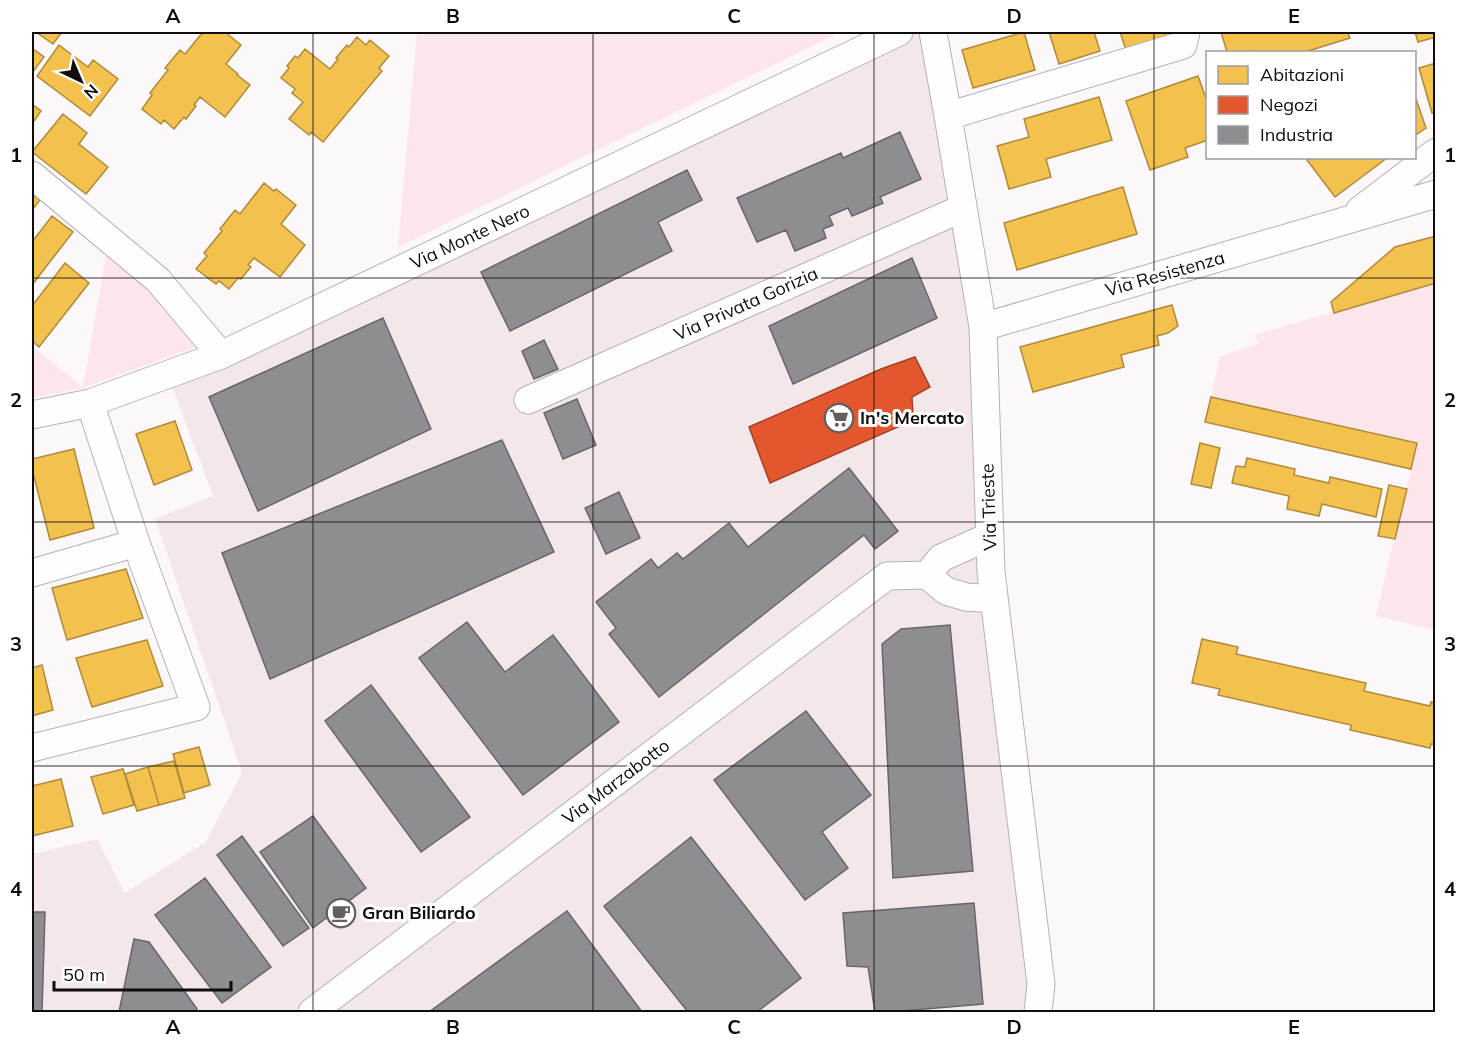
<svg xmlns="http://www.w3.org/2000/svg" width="1467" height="1044" viewBox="0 0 1467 1044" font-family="Mulish,sans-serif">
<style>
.built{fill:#f3e7e9}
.green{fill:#fce6eb}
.homes{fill:#f2c14e;stroke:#ae8a3a;stroke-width:1.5}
.shops{fill:#e4572e;stroke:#a44024;stroke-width:1.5}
.industry{fill:#8d8d92;stroke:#68666a;stroke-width:1.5}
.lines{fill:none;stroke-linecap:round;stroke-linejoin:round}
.street-casing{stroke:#b5b1b2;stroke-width:29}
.street{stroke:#fffefe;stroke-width:27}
.grid{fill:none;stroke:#100b0c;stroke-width:1.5;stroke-opacity:0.55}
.labels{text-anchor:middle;stroke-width:6;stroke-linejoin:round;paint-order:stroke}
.street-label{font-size:18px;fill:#100b0c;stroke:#fff}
.poi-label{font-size:18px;font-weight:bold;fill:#100b0c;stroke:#fff;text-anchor:start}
.neatline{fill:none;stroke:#100b0c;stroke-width:2}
.grid-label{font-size:20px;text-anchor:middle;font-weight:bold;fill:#100b0c}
</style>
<rect width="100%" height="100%" fill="#fcf8f9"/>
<path class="built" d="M913,32h13l50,297 55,653 -3,30h-996v-158l65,-15 28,54 81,-51 36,-70 -87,-253 58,-23 -43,-115 54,-19z"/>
<path class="green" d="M417,32h424l-443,215z
M109,239l101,103 -127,46 -51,10v-52l51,41z
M1435,283v347l-59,-14 41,-173 -206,-46 9,-40 39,-14 -5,-8z"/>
<path class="homes" d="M36,32h26l-9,12z
M203,32h22l16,13 -15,19 12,10 -1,1 13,10 -25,32 -25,-20 -6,8 2,1 -10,13 -2,-2 -10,12 -10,-9 -3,4 -19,-15 10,-14 -2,-2 18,-23 -3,-2 15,-18 5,4z
M1024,32l11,38 -62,18 -11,-38z
M1049,32h45l6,19 -41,13z
M1120,32h45l1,5 -40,13z
M1221,32h131l-4,1 2,5 -45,14h-53l-1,-1 -6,1h-18z
M1415,32h21v5l-18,5z
M357,37l9,8 4,-5 19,16 -10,12 3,3 -59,71 -12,-10 -2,3 -20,-16 14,-17 -11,-9 3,-4 -14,-11 8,-10 -2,-2 8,-10 3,2 7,-9 25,20 8,-10 -2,-1 11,-13 2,2z
M59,45l29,22 5,-7 25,19 -28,37 -53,-40z
M32,48l12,9 -12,16z
M1436,63v49l-4,1 -13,-45z
M1198,76l10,28v36l-23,8 3,9 -38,13 -24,-69z
M1414,93l12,35 -12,8z
M1099,97l13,43 -66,19 5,18 -42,12 -12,-43 32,-9 -5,-18z
M32,104l9,7 -9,13z
M63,114l24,19 -8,11 29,23 -22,27 -54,-42z
M1311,158h76l-52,39 -28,-37z
M264,183l10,8 2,-2 20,16 -15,19 24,21 -25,32 -26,-19 -6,7 3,2 -10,12 -3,-1 -9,11 -10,-8 -3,3 -20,-15 11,-13 -3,-3 18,-22 -2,-2 15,-19 5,4z
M1123,187l14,47 -120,36 -13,-47z
M32,194l8,6 -8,10z
M52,216l21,16 -41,53v-43z
M1436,236v47l-102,30 -3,-11 64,-55z
M65,263l24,20 -50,64 -7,-6v-35z
M1172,305l6,21 -10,7 -11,3 2,9 -38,10 3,12 -91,25 -13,-45z
M1211,397l206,46 -6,26 -206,-47z
M175,421l17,49 -38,15 -18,-51z
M1200,443l20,5 -9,40 -20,-4z
M74,449l20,79 -44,12 -18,-71v-10z
M1247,458l48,11 -1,6 35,8 1,-6 52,12 -6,28 -54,-13 -3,12 -32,-7 2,-13 -57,-13 4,-17 9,1z
M1389,485l18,4 -12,50 -17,-3z
M126,569l17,49 -76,22 -15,-52z
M1202,639l36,8 -2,7 130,29 -2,8 66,15 1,-4 5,1v42l-5,-1 -1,4 -80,-18 1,-5 -133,-30 2,-6 -28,-6z
M147,640l16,46 -71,21 -16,-49z
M42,665l11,45 -21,6v-48z
M199,747l11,38 -26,8 -11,-39z
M174,761l11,37 -26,7 -11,-38z
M148,767l11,38 -22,6 -12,-37z
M123,769l11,36 -31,9 -12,-37z
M61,779l12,47 -41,10v-50z"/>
<path class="shops" d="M915,357l15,30 -18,10 1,17 -6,9 -137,60 -21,-56 132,-58z"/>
<path class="industry" d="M900,132l21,47 -41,18 3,6 -31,13 -4,-8 -19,8 4,9 -10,4 3,9 -31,13 -9,-21 -29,12 -20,-44 104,-45 2,5z
M687,170l15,30 -44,22 14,29 -162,80 -29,-59z
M912,258l25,60 -144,66 -24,-58z
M383,318l48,111 -173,82 -49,-114z
M544,340l14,29 -24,10 -12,-28z
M577,399l19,46 -33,14 -19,-46z
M502,440l52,112 -284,127 -48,-126z
M849,468l49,63 -23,18 -11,-14 -205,162 -50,-63 7,-6 -20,-26 55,-43 7,9 19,-15 6,6 46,-36 19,24z
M619,492l21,46 -34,16 -21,-46z
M467,622l38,50 48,-37 66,87 -96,73 -104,-137z
M950,625l23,246 -80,7 -11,-234 19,-15z
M371,685l99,132 -49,35 -96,-131z
M806,711l65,84 -49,37 26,36 -43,32 -91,-120z
M313,816l53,72 -53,40 -53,-76z
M242,836l67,92 -26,18 -66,-91z
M691,837l110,141 -44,34h-69l-84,-106z
M205,878l66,89 -49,36 -67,-88z
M974,903l9,101 -93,8h-15l-7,-45 -21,-1 -4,-53z
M567,911l75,101h-213z
M32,912h13l-3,100h-10z
M134,939l15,3 48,67 -1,3h-77z"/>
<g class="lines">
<g class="street-casing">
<path id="street" d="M933,32l15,84 35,211 8,245 50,412 -3,28
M948,116l235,-71 3,-13
M32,175l126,105 63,75
M1360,210l76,-58
M983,327l453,-133
M528,400l435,-192
M32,415l58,-12 131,-48 678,-323
M32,573l104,-30
M927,575l14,-17 49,-22
M927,575l19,16 20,6 28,2
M32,748l164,-41 -60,-164 -46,-140
M312,1012l575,-436 40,-1"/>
</g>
<use href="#street" class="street"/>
</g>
<path class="grid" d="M313,32v980M593,32v980M874,32v980M1154,32v980M32,278h1404M32,522h1404M32,766h1404"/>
<defs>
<g id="supermarket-ring" transform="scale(1.5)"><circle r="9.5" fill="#fff" stroke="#635e5f" stroke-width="1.5"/><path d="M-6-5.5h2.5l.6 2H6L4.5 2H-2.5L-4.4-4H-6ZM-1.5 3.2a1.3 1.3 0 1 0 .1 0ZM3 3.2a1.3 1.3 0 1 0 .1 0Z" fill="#635e5f"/></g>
<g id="cafe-ring" transform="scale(1.5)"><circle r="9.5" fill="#fff" stroke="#635e5f" stroke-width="1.5"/><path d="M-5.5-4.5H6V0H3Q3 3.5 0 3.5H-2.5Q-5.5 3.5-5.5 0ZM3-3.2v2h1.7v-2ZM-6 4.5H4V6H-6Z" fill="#635e5f"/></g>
</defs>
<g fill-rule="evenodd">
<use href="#supermarket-ring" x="839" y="418"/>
<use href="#cafe-ring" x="341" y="913"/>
</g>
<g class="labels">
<g class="street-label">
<text transform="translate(470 237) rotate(-25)" y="6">Via Monte Nero</text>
<text transform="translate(1165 274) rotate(-16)" y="6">Via Resistenza</text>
<text transform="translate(746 304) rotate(-24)" y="6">Via Privata Gorizia</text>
<text transform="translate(989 507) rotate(-92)" y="6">Via Trieste</text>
<text transform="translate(616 782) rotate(-37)" y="6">Via Marzabotto</text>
</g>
<g class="poi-label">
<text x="860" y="424">In's Mercato</text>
<text x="362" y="919">Gran Biliardo</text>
</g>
</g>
<rect width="1467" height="1044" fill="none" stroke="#ffffff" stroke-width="66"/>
<rect x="1206" y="51" width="210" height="108" fill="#ffffff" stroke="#9f9d9e" stroke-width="1.5"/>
<rect x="1218" y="66" width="30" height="18" fill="#f2c14e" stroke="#9f9d9e" stroke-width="1.5"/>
<text x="1260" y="81" font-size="18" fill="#100b0c">Abitazioni</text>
<rect x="1218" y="96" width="30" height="18" fill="#e4572e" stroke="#9f9d9e" stroke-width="1.5"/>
<text x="1260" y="111" font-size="18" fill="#100b0c">Negozi</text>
<rect x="1218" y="126" width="30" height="18" fill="#8d8d92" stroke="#9f9d9e" stroke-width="1.5"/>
<text x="1260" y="141" font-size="18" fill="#100b0c">Industria</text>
<g transform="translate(81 81) rotate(136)" stroke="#ffffff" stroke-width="4.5" paint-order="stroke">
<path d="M0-4.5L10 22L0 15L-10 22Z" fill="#100b0c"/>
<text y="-9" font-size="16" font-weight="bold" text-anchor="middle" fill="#100b0c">N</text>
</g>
<path d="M54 981v9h177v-9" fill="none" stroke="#100b0c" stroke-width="3"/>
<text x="63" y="981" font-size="18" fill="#100b0c" stroke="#ffffff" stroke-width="4.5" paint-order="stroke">50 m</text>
<rect x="33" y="33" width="1401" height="978" class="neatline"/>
<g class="grid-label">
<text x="173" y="23">A</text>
<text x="453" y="23">B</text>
<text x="734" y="23">C</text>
<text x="1014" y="23">D</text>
<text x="1294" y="23">E</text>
<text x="16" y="162">1</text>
<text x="1450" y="162">1</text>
<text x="16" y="407">2</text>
<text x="1450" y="407">2</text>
<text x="16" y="651">3</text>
<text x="1450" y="651">3</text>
<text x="16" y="896">4</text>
<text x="1450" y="896">4</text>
<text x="173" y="1034">A</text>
<text x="453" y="1034">B</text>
<text x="734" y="1034">C</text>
<text x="1014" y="1034">D</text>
<text x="1294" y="1034">E</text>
</g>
</svg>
